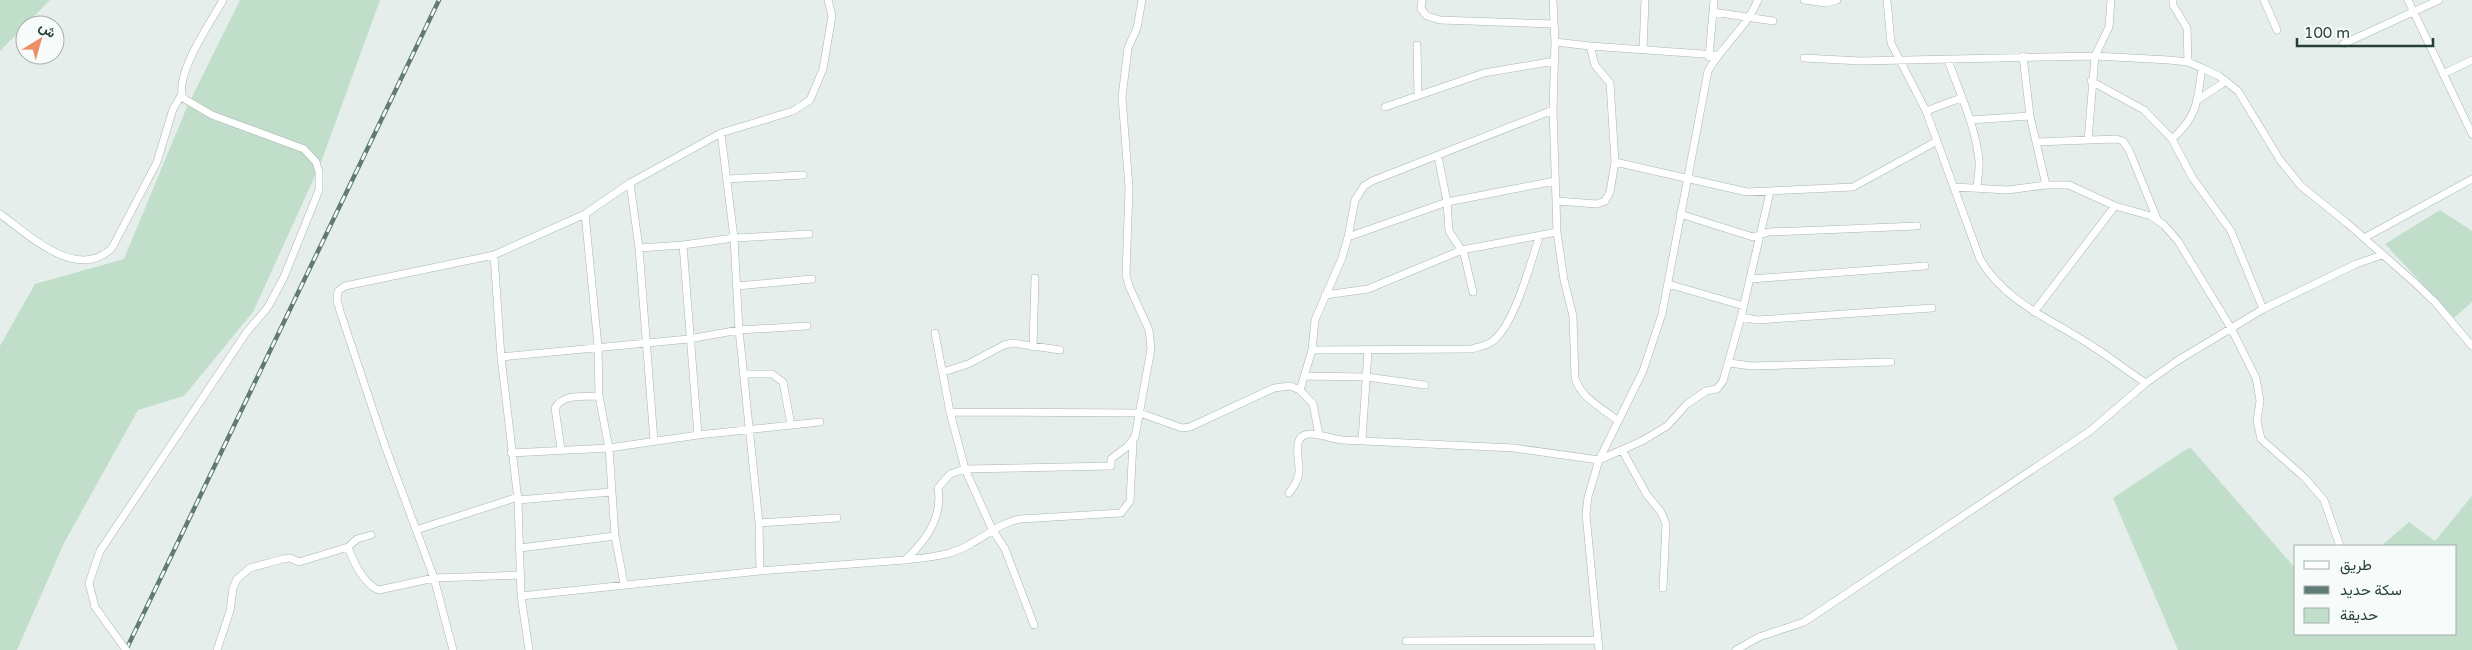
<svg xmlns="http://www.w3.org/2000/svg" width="2472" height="650" viewBox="0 0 2472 650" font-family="'Varela Round',Vazirmatn,sans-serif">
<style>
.green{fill:#c1deca}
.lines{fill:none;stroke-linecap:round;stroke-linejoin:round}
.street-casing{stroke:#a8b6b3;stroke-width:8}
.street{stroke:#fff;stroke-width:7}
.rail-casing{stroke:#607b76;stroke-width:4.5}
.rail{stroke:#f7fbf9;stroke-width:2.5;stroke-dasharray:8;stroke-linecap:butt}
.street-bridge-casing{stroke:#a8b6b3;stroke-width:8;stroke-linecap:butt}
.street-bridge{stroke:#fff;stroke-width:7}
</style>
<rect width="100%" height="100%" fill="#e6eeeb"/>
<path class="green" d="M0,0h50l-50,51z
M240,0h140l-60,165 -67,147 -69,84 -46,14 -74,133 -47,107h-17v-304l35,-62 89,-25 63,-152z
M2440,210l32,21v71l-18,16 -69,-74z
M2190,447l106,122v65h160v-88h-75l28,-24 26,19 37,-45v154h-294l-65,-152z"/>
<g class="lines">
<g class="street-casing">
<path id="street" d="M1422,0l-1,9 6,7 13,4 114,4
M1553,0l2,42 -2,68 4,122 7,48 9,36 2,62c5,19 27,30 42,42
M1804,0l22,3 11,-3
M1887,0l4,43 35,68 54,148c26,45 74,61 115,89 18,11 33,24 51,35
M2173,0v5l14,23 1,34
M2264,0l13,30
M2408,0l64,134
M1713,12l60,9
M1555,42l35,4 127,9
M2343,44l96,-44
M1417,45l1,51
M1590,46l5,19 15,18 5,79
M1643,50l2,-50
M2023,56l7,60 16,69
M1709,57l5,-57
M1804,58l57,3 234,-5 74,4 19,2 14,6 17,8 19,15 42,69 21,26 46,37 68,60 20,19 37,44
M1948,60c11,32 28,66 31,101 1,9 -2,18 -2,27
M2443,74l29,-14
M2091,81l53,29 28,29 20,38 39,54 32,78
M2199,99l27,-18
M1385,107l99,-34 71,-12
M1926,111l35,-13
M1970,120l60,-4
M721,133l13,105 5,92 20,193 1,48
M2172,139c27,-24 25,-39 30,-71
M2088,140l7,-84 14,-29 2,-27
M2036,142l80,-3 7,2 6,9 28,69
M1438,156l9,46 2,29 15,23 9,38
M727,179l76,-4
M630,183l9,65 15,193
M1954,187l54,3 38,-5h23l46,21 36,10 13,9 14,16 53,87 25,50 4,23 -3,20 4,18 43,38 20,23 16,46
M1557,201l40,3 8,-3 5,-9 5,-30 132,30 106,-5 84,-46
M0,214c29,21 77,68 112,34l45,-86 16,-53 9,-15
M585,214l13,132 1,50 10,52 6,88 9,48
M1680,214l73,23 16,-5 148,-6
M1348,237l99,-35 108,-21
M2364,238l108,-59
M639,248l44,-3
M494,255l7,102 17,143 3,96 8,54
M1751,279l174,-13
M1668,284l76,22
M737,286l75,-7
M1325,295l43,-6 94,-39 95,-18
M2034,312l81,-106
M1741,317l16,3 175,-12
M935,333l15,79 15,57 27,60 13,20 29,76
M1033,347l2,-69
M1312,350l159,-1c7,-2 15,-3 22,-8 23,-19 37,-78 47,-106
M501,357l188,-18 50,-9 68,-4
M1730,363l21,3 140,-4
M943,372l25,-8 36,-19 9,-2 47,7
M744,374h28l11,8 8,43
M1304,376l63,1 58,8
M1300,390l12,-40 3,-30 27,-62 6,-21 7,-37 9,-14 8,-5 181,-71
M950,412l190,1 42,15 8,-1 84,-39 16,-2 10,4 13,14 6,31
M698,435l-15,-190 51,-7 75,-4
M1362,440l6,-89
M561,449l-6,-41c9,-15 29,-11 44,-12
M1622,450l25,45 14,17 5,12 -3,64
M511,453l98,-5 89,-13 122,-13
M1289,493c5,-7 9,-12 10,-21 1,-13 -9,-38 12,-38 10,0 20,5 31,6l172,8 85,12 43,-19 25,-15 20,-22 19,-13 11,-2 6,-8 18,-64 29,-125
M518,500l93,-8
M759,523l78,-5
M416,530l102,-33
M348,547c5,14 16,38 31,43l55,-12 87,-3
M520,548l95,-12
M905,560c24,-3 47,-4 67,-17 19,-10 26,-19 48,-24l101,-6 9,-12 3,-59
M521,596l239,-25 145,-11c21,-19 38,-43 33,-72l12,-14 15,-5 146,-3v-7l17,-13 7,-9 16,-88 -2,-19 -20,-44 -3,-11 3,-87 -7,-91 6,-49 9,-20 5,-28
M95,607l-6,-24 11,-32 146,-218 22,-26 16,-30 35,-87v-18l-3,-10 -12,-13 -92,-34 -29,-17c-9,-24 28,-76 40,-98
M1406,641l192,-1
M217,650l13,-39 3,-23 4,-9 13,-11 33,-9 7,-1 9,4 49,-15 9,-8 14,-4
M453,650l-19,-72 -49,-132 -45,-135 -3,-11 1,-9 7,-5 149,-31 91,-41 45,-31 91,-50 72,-22 17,-11 13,-31 9,-53 -4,-16
M1599,650l-13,-136 2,-17 11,-37 44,-89 19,-57 46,-243c14,-25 39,-44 50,-71
M1736,650l23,-13 45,-15 286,-191 56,-48 31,-22 86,-52 93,-45 26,-9"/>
</g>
<use href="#street" class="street"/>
<g class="rail-casing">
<path id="rail" d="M126,650l313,-650"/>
</g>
<use href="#rail" class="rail"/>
<g class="street-bridge-casing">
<path id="street-bridge" d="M95,607l31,43"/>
</g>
<use href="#street-bridge" class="street-bridge"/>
</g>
<rect x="2294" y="545" width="162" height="90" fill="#f7fbf9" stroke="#a3b0ad"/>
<rect x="2304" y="561" width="25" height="8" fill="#ffffff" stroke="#a3b0ad"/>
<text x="2340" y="570" font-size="15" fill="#25403b">طريق</text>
<rect x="2304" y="586" width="25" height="8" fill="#607b76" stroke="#a3b0ad"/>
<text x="2340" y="595" font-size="15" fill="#25403b">سكة حديد</text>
<rect x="2304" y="608" width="25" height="15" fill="#c1deca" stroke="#a3b0ad"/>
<text x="2340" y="620" font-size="15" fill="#25403b">حديقة</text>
<g transform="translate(40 40) rotate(37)"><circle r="24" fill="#f7fbf9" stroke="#a3b0ad"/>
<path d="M0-4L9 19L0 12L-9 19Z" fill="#ec8f66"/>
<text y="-8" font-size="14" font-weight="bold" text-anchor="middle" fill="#25403b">ش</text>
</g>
<path d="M2297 38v8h136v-8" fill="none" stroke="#25403b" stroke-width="2.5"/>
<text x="2304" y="38" font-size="15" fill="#25403b" stroke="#f7fbf9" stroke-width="4" paint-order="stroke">100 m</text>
</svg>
